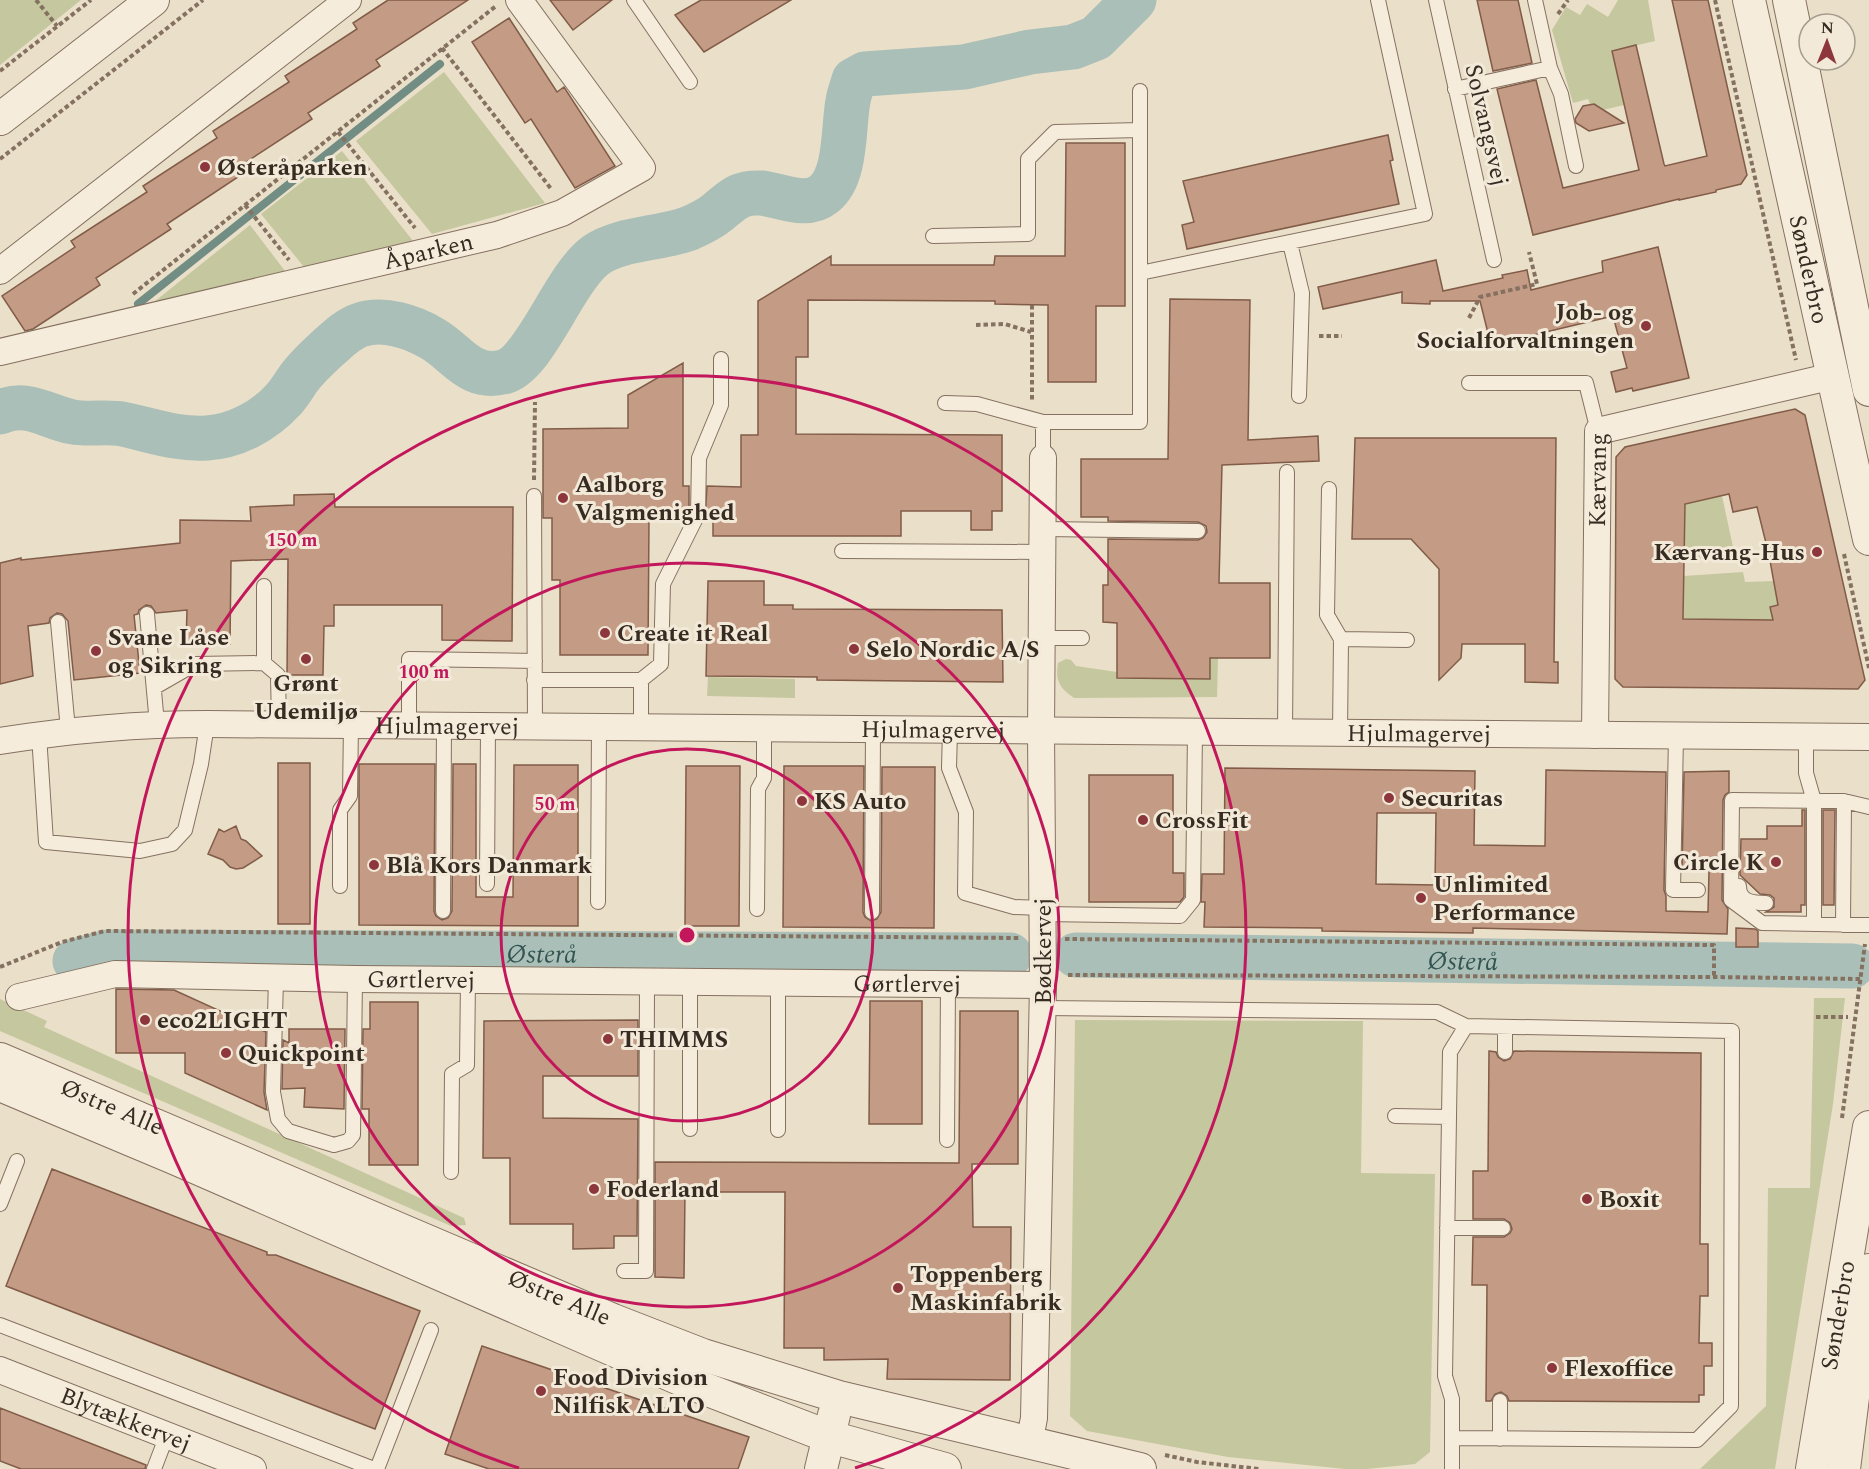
<svg xmlns="http://www.w3.org/2000/svg" width="1869" height="1469" viewBox="0 0 1869 1469" font-family="Spectral,serif">
<style>
.green{fill:#c5c79e}
.lines{fill:none;stroke-linecap:round;stroke-linejoin:round}
.stream{stroke:#718d84;stroke-width:8}
.river{stroke:#aabfb7;stroke-width:45}
.building{fill:#c49b84;stroke:#815c48;stroke-width:1.5;fill-rule:evenodd}
.service-casing{stroke:#857160;stroke-width:16}
.minor-casing{stroke:#857160;stroke-width:28}
.tertiary-casing{stroke:#857160;stroke-width:34}
.path{stroke:#857160;stroke-width:4;stroke-dasharray:4.5 3;stroke-linecap:butt}
.service{stroke:#f6ecdc;stroke-width:14}
.minor{stroke:#f6ecdc;stroke-width:26}
.tertiary{stroke:#f6ecdc;stroke-width:32}
.ring{fill:none;stroke:#c2185b;stroke-width:3}
.poi-dot{fill:#8d363c;stroke:#f2e9d8;stroke-width:2}
.labels{text-anchor:middle;stroke-width:6;stroke-linejoin:round;paint-order:stroke}
.street-label{font-size:24px;fill:#372b22;stroke:#f2e9d8}
.poi-label{font-size:24px;font-weight:bold;fill:#372b22;stroke:#f2e9d8;text-anchor:start}
.water-label{font-size:26px;font-style:italic;fill:#335551;stroke:#f2e9d8}
.centre{fill:#c2185b;stroke:#f2e9d8;stroke-width:3}
.ring-label{font-size:18px;text-anchor:middle;font-weight:bold;fill:#c2185b;stroke:#f2e9d8;stroke-width:6;stroke-linejoin:round;paint-order:stroke}
</style>
<rect width="100%" height="100%" fill="#eadfc9"/>
<path class="green" d="M0,0h81l-81,65z
M1618,0h30l7,41 -43,10 12,54 -21,5 -9,-6h-4l-2,-5 -15,4 -21,-73 14,-23 14,8 7,-11 21,13z
M444,72l101,131 -113,31 -76,-93z
M342,151l71,90 -109,26 -43,-53z
M250,225l35,46 -131,31z
M1722,496l13,60 -51,4 1,-56z
M1743,572l2,10 29,-1 7,39 -98,-1 1,-43z
M1210,599l19,1 1,58h-12l-1,39 -143,1c-15,-10 -19,-18 -16,-35l8,-4 5,1 5,6 41,6v6l92,1z
M708,677l87,2v19l-88,-2z
M1814,998h31l-12,106 -58,365h-75l66,-63 2,-218h42z
M0,999l47,22 -3,6 420,191 2,7 -15,1 -451,-195z
M1075,1020l288,1 -2,152 74,1 -5,278 -15,12 -48,5h-22l-117,-12 -141,-26 -17,-15z"/>
<g class="lines">
<path class="stream" d="M138,304l302,-240"/>
<g class="river">
<path d="M0,412c29,-12 46,5 73,10 16,3 33,-1 49,2 29,6 55,16 85,14 29,-2 57,-17 76,-38 6,-6 11,-15 16,-22 9,-12 19,-21 30,-31 9,-8 19,-18 31,-22 24,-8 53,2 73,14 25,15 37,41 70,33 32,-7 61,-94 93,-117 24,-17 66,-16 94,-27 9,-4 21,-10 28,-16 16,-13 21,-20 43,-19 20,2 45,16 63,1 23,-18 19,-67 24,-93 1,-7 4,-14 6,-21l11,-6 99,-7 66,-15 43,-5 23,-9 38,-38"/>
<path id="s1" d="M1076,955l776,11"/>
<path id="s2" d="M75,961l33,-9 902,3"/>
</g>
</g>
<path class="building" d="M388,0h80l-92,60 4,6 -72,47 4,6 -75,49 4,7 -74,49 4,5 -75,49 4,7 -67,44 -8,2 -23,-35 73,-49 -4,-6 76,-49 -4,-6 74,-48 -4,-7 76,-49 -4,-6 72,-47 -4,-6z
M550,0h62l-39,30z
M701,0h90l-87,52 -29,-37z
M1477,0h41l14,63 -39,8z
M1672,0h36l39,175 -6,9 -25,6v2l-37,8v-1l-146,36 -36,-146 39,-9 27,108 76,-18 -27,-119 24,-6 28,119 1,2 42,-10z
M509,18l48,74 7,-5 51,79 -40,22 -44,-69 -6,4 -53,-81z
M1594,104l30,19 -35,8 -13,-8 -1,-4 8,-13z
M1388,135l5,25 -3,1 9,43 -212,45 -5,-24 12,-3 -11,-41z
M1066,143h59v163h-29v76h-48v-77l-53,-1v-3l-187,-1v57h-12v77l206,1v76h-10v19h-21v-19h-70v25h-188v-17h-8l2,-33 34,1v-52h17v-134l73,-45v9h163l1,-9h70z
M1658,247l31,131 -56,13 -1,-3 -16,4 -5,-20 16,-4 -14,-52 -122,29 -11,-44h-50v3l-28,-1v-11l-79,17 -5,-22 118,-27 7,31 60,-13 -1,-3 25,-5 4,20 72,-18 -1,-11z
M1170,299l80,1 -2,140 70,-4 1,25 -97,4 -3,118h51v75h-60v21l-93,-1v-55l-14,-1v-37h5v-46l90,1 5,-2 4,-6 -1,-6 -8,-4 -90,-1v-4h-27v-58h87z
M683,363v123h6v26l-4,8h-36l-1,135h-88v-75h-8v-62h-9v-89l85,-1v-33z
M1795,409l10,6 60,265 -7,9 -235,-2 -8,-8 1,-222 9,-10zM1729,494l4,18 24,-5 12,48 9,50 -8,2 3,13 -90,-1 2,-115z
M1355,438h201l-2,224h4v21l-33,-1v-38h-63l-1,14 -22,22v-111l-28,-30h-59z
M334,494l1,13h178l-1,134 -70,-1v-35h-108v21h-10l-1,49h-36l1,-116 -57,2 -1,83h-44l1,-34 -31,3 -5,-7 -5,-1 -7,5 -1,4 -4,1 6,58 -66,7 -6,-59 -6,-7 -5,-1 -7,5 -1,5 -21,3 5,50 -33,8v-121l21,-5v2l159,-17v-23l71,1 -1,-14 44,-2v-10z
M708,581h56v24h29v4l209,1 1,72 -186,-2v-3l-111,-1z
M278,763h32v161h-32z
M359,764h76l-1,147 2,5 6,4 6,-2 4,-7 1,-147h23v133h37l1,-132h64v161l-219,-1z
M686,766h54l-1,160h-54z
M784,766h80l-1,146 2,5 6,4 6,-2 4,-7 1,-145h53l-1,161 -151,-1z
M1225,768l250,3 -1,74 71,1 1,-76 120,2 -2,118 2,6v15l42,1 1,-41h-27l2,-99 45,-1v21l-4,3 -2,5 -1,100 6,9 -1,25 -254,-6v5l-151,-2v-3l-118,-1 1,-25h-4l1,-28h22zM1377,813h59l-1,72 -59,-1z
M1089,775h84v98h11v24l-4,5h-91z
M1802,810h3v95h-4v7h-35l8,-5v-9l-4,-3 -10,-1 -20,-19 1,-36h26v-13h35z
M1823,810h12l-1,95h-11z
M236,826l5,13 5,2 16,15 -19,12 -7,1 -6,-2 -7,-7 -15,-6 11,-25 5,3z
M1736,928l19,1 3,2v16h-22z
M116,989l58,1 92,42 -2,60 3,18 -82,-37v-20h-69z
M870,1001h52v123h-53z
M370,1002h48v163h-49v-56h-7l1,-80h7z
M960,1011h58v153h-46l1,63h38l-1,153 -123,-1 1,-20 -64,1v-12h-40l1,-156h-100l-1,86 -29,-1v-115l304,1z
M638,1020v56h-95v42l95,1 -1,117h-23v12l-41,1v-25h-63v-66h-27l1,-137z
M289,1029h56l-1,80 -40,-2 1,-19 -23,1 1,-49 6,3z
M1489,1051l7,1 2,5 6,4 6,-2 4,-8 187,2 -1,191h8v52h-8l-1,47h13v23h-8v29h-5v7l-190,-1 -2,-5 -6,-4 -6,2 -4,7h-5l1,-116h-15l1,-48h31l6,-4 2,-4 -2,-6 -6,-4h-31v-48h15z
M52,1169l215,83v3h9l144,56 -45,118 -369,-143z
M482,1346l267,91 -11,32h-249l-44,-15z
M0,1408l146,57 -1,4h-124l-21,-8z"/>
<g class="lines">
<g class="service-casing">
<path id="service" d="M634,0l56,82
M1436,0l58,260
M1535,0l15,68 11,26 15,72
M1455,89l95,-21
M933,236l95,-2v-75l27,-27 85,-2
M1290,243l12,50 -3,103
M1140,273l285,-59 -47,-214
M1469,383h117l12,48
M945,403l32,1 66,18
M1043,458v-36h97v-331
M1329,489l-2,126 14,24 -1,94
M534,496l1,230
M1043,529l155,2
M842,551l201,1
M264,586v77l14,12 1,49
M147,614l10,110
M58,622l10,108
M1042,638h40
M1341,639l66,1
M534,680h107
M155,687l40,-23 69,-1
M409,725v-66l126,2
M641,727v-47l20,-16 2,-80 35,-70 1,-56 22,-53v-46
M950,730l-1,38 17,44 -1,81 49,14 29,1
M1285,733l2,-261
M39,735l7,107 94,9 32,-7 13,-14 16,-66 6,-40
M1676,736l-3,154h25
M1806,737v36l8,28v123
M1869,807l-25,-6 -112,-1 -1,100 31,23 107,2
M487,884l1,-158
M340,886v-76l10,-14 1,-72
M1739,886c0,16 14,17 27,17
M598,902l1,-175
M757,909l1,-120 6,-11v-50
M443,911l1,-186
M872,912l1,-183
M1043,914l137,2 13,-16 2,-168
M1843,925l1,-124
M276,978l-3,114 5,27 10,12 46,14 14,-4 5,-6 2,-156
M690,982v147
M1043,1008l394,4 29,14 266,5 -1,375 -34,34 -245,-2
M1505,1052v-25
M1395,1116l54,1
M778,1130v-147
M947,1140l1,-156
M451,1172l1,-98 15,-9 1,-85
M0,1204l17,-43
M1447,1228h56
M624,1271h22l1,-289
M0,1325l374,144
M1500,1439v-38
M154,1469l13,-34
M377,1469l54,-139
M1452,1469v-70l-7,-23 5,-324 16,-26"/>
</g>
<g class="minor-casing">
<g id="minor">
<path d="M0,271l348,-271"/>
<path id="s3" d="M0,352l497,-117 65,-22 80,-45 -123,-168"/>
<path id="s4" d="M1595,735l3,-304 235,-55"/>
<path id="s5" d="M0,741c69,-11 137,-17 207,-17l1662,13"/>
<path id="s6" d="M19,997l96,-23 240,5 688,6"/>
<path id="s7" d="M0,1370l253,99"/>
<path d="M1029,1444l5,-26 9,-433 -2,-254 2,-273"/>
</g>
</g>
<g class="tertiary-casing">
<g id="tertiary">
<path id="s8" d="M1749,0l120,539"/>
<path d="M1789,0l80,390"/>
<path d="M0,119l153,-119"/>
<path id="s9" d="M0,1059l613,261 90,35 136,42 301,72"/>
<path d="M0,1085l174,73 508,222 145,56 118,33"/>
<path d="M821,1469l13,-54"/>
<path id="s10" d="M1812,1469l57,-342"/>
<path d="M1844,1469l25,-199"/>
</g>
</g>
<path class="path" d="M36,0l21,26
M1715,0l81,360
M1558,14l10,-14
M442,48l110,142
M0,71l91,-71
M338,132l77,96
M0,159l203,-159
M245,205l44,55
M133,294l363,-288
M1032,305v95
M1469,318l11,-21 57,-13 -8,-32
M976,325l29,-1 26,8
M1319,336h23
M534,480l1,-78
M1844,554l25,114
M1065,939l649,6v32
M0,967l62,-25 43,-11 914,7
M1068,975l646,2 146,2
M1816,1017h32
M1842,1118l23,-174
M1165,1455l32,7 62,7"/>
<use href="#service" class="service"/>
<use href="#minor" class="minor"/>
<use href="#tertiary" class="tertiary"/>
</g>
<g class="ring">
<circle cx="687" cy="935" r="186"/>
<circle cx="687" cy="935" r="372"/>
<path d="M519 1468A559 559 0 1 1 855 1468"/>
</g>
<g class="poi-dot">
<circle cx="205" cy="167" r="6"/>
<circle cx="1646" cy="326" r="6"/>
<circle cx="563" cy="498" r="6"/>
<circle cx="1817" cy="552" r="6"/>
<circle cx="605" cy="633" r="6"/>
<circle cx="854" cy="649" r="6"/>
<circle cx="96" cy="651" r="6"/>
<circle cx="306" cy="659" r="6"/>
<circle cx="1389" cy="798" r="6"/>
<circle cx="802" cy="801" r="6"/>
<circle cx="1143" cy="820" r="6"/>
<circle cx="1776" cy="862" r="6"/>
<circle cx="374" cy="865" r="6"/>
<circle cx="1421" cy="898" r="6"/>
<circle cx="145" cy="1020" r="6"/>
<circle cx="608" cy="1039" r="6"/>
<circle cx="226" cy="1053" r="6"/>
<circle cx="594" cy="1189" r="6"/>
<circle cx="1587" cy="1199" r="6"/>
<circle cx="898" cy="1288" r="6"/>
<circle cx="1552" cy="1368" r="6"/>
<circle cx="541" cy="1391" r="6"/>
</g>
<g class="labels">
<g class="street-label">
<text transform="translate(1487 125) rotate(77)" y="8">Solvangsvej</text>
<text dy="8" stroke="none"><textPath href="#s3" startOffset="440">Åparken</textPath></text>
<text dy="8" stroke="none"><textPath href="#s8" startOffset="276">Sønderbro</textPath></text>
<text dy="8" stroke="none"><textPath href="#s4" startOffset="255">Kærvang</textPath></text>
<text dy="8" stroke="none"><textPath href="#s5" startOffset="448">Hjulmagervej</textPath></text>
<text dy="8" stroke="none"><textPath href="#s5" startOffset="934">Hjulmagervej</textPath></text>
<text dy="8" stroke="none"><textPath href="#s5" startOffset="1420">Hjulmagervej</textPath></text>
<text transform="translate(1043 951) rotate(-90)" y="8">Bødkervej</text>
<text dy="8" stroke="none"><textPath href="#s6" startOffset="405">Gørtlervej</textPath></text>
<text dy="8" stroke="none"><textPath href="#s6" startOffset="891">Gørtlervej</textPath></text>
<text dy="8" stroke="none"><textPath href="#s9" startOffset="122">Østre Alle</textPath></text>
<text dy="8" stroke="none"><textPath href="#s9" startOffset="608">Østre Alle</textPath></text>
<text dy="8" stroke="none"><textPath href="#s10" startOffset="156">Sønderbro</textPath></text>
<text dy="8" stroke="none"><textPath href="#s7" startOffset="135">Blytækkervej</textPath></text>
</g>
<g class="poi-label">
<text x="217" y="175">Østeråparken</text>
<text x="1634" y="320" text-anchor="end">Job- og<tspan x="1634" dy="28">Socialforvaltningen</tspan></text>
<text x="575" y="492">Aalborg<tspan x="575" dy="28">Valgmenighed</tspan></text>
<text x="1805" y="560" text-anchor="end">Kærvang-Hus</text>
<text x="617" y="641">Create it Real</text>
<text x="108" y="645">Svane Låse<tspan x="108" dy="28">og Sikring</tspan></text>
<text x="866" y="657">Selo Nordic A/S</text>
<text x="306" y="691" text-anchor="middle">Grønt<tspan x="306" dy="28">Udemiljø</tspan></text>
<text x="1401" y="806">Securitas</text>
<text x="814" y="809">KS Auto</text>
<text x="1155" y="828">CrossFit</text>
<text x="1764" y="870" text-anchor="end">Circle K</text>
<text x="386" y="873">Blå Kors Danmark</text>
<text x="1433" y="892">Unlimited<tspan x="1433" dy="28">Performance</tspan></text>
<text x="157" y="1028">eco2LIGHT</text>
<text x="620" y="1047">THIMMS</text>
<text x="238" y="1061">Quickpoint</text>
<text x="606" y="1197">Foderland</text>
<text x="1599" y="1207">Boxit</text>
<text x="910" y="1282">Toppenberg<tspan x="910" dy="28">Maskinfabrik</tspan></text>
<text x="1564" y="1376">Flexoffice</text>
<text x="553" y="1385">Food Division<tspan x="553" dy="28">Nilfisk ALTO</tspan></text>
</g>
<g class="water-label">
<text dy="9" stroke="none"><textPath href="#s2" startOffset="468">Østerå</textPath></text>
<text dy="9" stroke="none"><textPath href="#s1" startOffset="387">Østerå</textPath></text>
</g>
</g>
<circle cx="687" cy="935" r="9" class="centre"/>
<g class="ring-label">
<text x="292" y="546">150 m</text>
<text x="424" y="678">100 m</text>
<text x="555" y="810">50 m</text>
</g>
<g transform="translate(1827 42) rotate(1)"><circle r="28" fill="#f2e9d8" stroke="#a79d8f" stroke-width="1.5"/>
<path d="M0-4.5L10 22L0 15L-10 22Z" fill="#8d363c"/>
<text y="-9" font-size="16" font-weight="bold" text-anchor="middle" fill="#372b22">N</text>
</g>
</svg>
